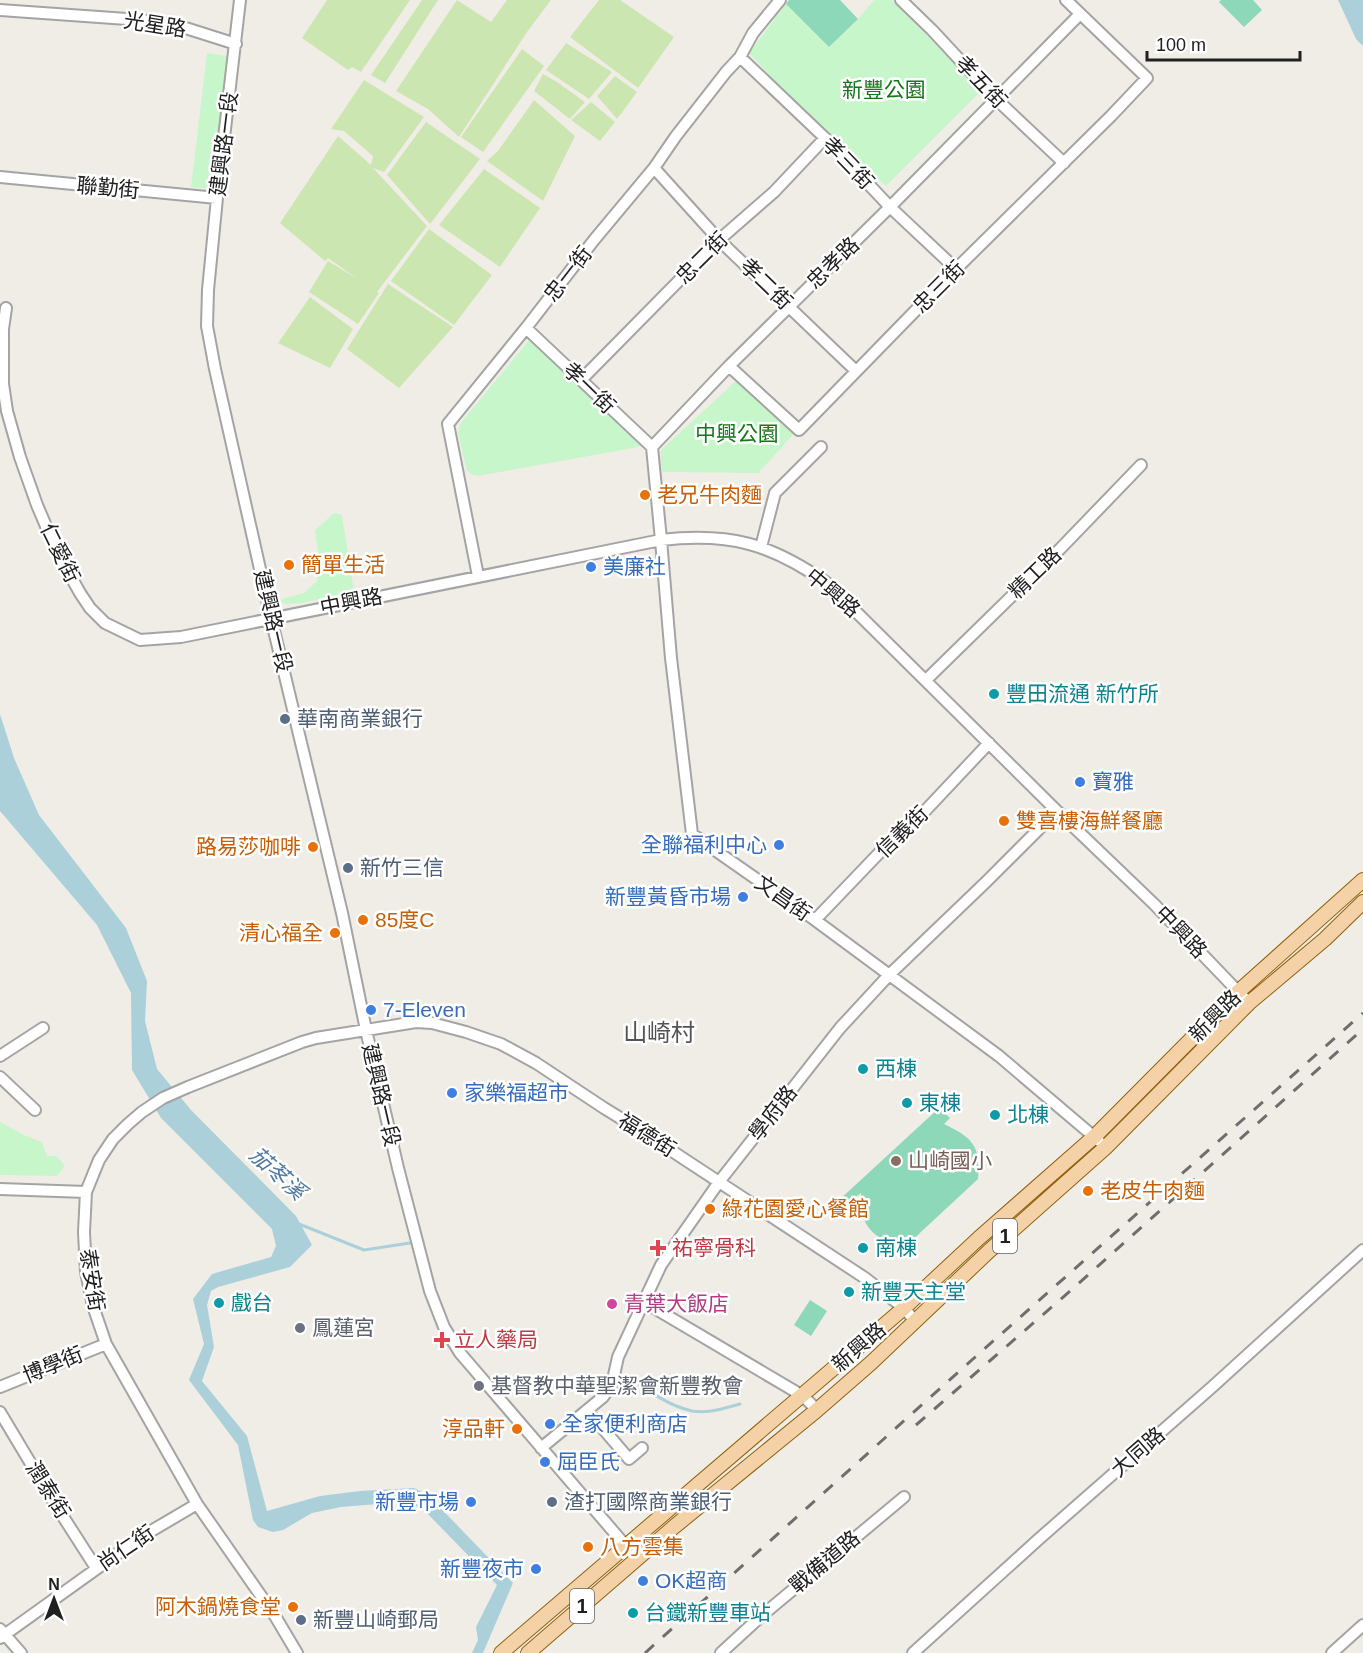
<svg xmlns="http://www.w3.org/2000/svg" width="1363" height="1653" viewBox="0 0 1363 1653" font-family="Helvetica,'Noto Sans TC',sans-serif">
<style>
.grass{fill:#cce6b1}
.park{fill:#c8f6cb}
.pitch{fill:#8cd8b9}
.water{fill:#abd0da}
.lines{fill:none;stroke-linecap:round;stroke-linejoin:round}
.stream{stroke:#abd0da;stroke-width:3}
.minor-casing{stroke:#a4a4a4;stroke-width:14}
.major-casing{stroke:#90610c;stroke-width:16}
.minor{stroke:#fff;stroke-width:10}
.major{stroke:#f5d1a7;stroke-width:14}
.rail{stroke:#6e6e6e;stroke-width:3;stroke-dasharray:12 12;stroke-linecap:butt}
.food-dot{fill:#e8710a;stroke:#fff;stroke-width:2}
.shop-dot{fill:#3f7fe0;stroke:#fff;stroke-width:2}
.culture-dot{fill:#0f9aa8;stroke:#fff;stroke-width:2}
.service-dot{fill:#5c6f8a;stroke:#fff;stroke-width:2}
.education-dot{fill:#8d6e63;stroke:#fff;stroke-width:2}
.health-dot{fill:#e0444e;stroke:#fff;stroke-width:2}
.hotel-dot{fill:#d1479c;stroke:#fff;stroke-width:2}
.worship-dot{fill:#6b7280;stroke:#fff;stroke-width:2}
.labels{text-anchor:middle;stroke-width:5;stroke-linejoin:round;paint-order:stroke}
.shield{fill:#fff;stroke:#636363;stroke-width:1.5}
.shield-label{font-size:20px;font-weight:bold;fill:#202020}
.street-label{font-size:21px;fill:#202020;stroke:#fff}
.park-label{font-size:21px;fill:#14771a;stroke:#fff}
.food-label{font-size:21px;fill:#c56008;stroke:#fff;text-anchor:start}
.shop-label{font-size:21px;fill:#366cbe;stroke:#fff;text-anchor:start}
.culture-label{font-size:21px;fill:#0d838f;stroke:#fff;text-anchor:start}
.service-label{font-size:21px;fill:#4e5e75;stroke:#fff;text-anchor:start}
.education-label{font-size:21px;fill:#785e54;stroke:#fff;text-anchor:start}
.health-label{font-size:21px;fill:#be3a42;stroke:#fff;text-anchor:start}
.hotel-label{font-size:21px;fill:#b23c85;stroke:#fff;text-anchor:start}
.worship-label{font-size:21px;fill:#5b616d;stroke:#fff;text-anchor:start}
.water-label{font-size:22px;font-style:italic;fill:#507aa1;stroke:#fff}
.quarter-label{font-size:24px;fill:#535353;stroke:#fff}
</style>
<rect width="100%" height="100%" fill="#f0ede7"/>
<path class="grass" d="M327,0h83l-49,72 -9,-5 -4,3 -46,-32z
M422,0h16l-53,83 -14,-8z
M457,0l34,22 16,-22h44l-24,32 -68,105 -31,-28 -32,-18z
M599,0h21l54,37 -36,51 -68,-51z
M566,43l46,29 -23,27 -43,-29z
M522,49l22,17 -61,86 -22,-15z
M543,74l14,8 28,20 -15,17 -36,-28z
M615,76l22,16 -20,27 -20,-23z
M364,80l60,37 -40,55 -11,-4 54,58 -50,66 2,1 -21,31 -49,-32 19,-31 31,19 -31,-22 -3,3 -45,-38 58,-87 33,29 2,-9 -29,-25 -13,-2z
M534,100l41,36 -32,65 -56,-40 11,-10z
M591,102l24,20 -15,19 -29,-21z
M426,122l54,37 -50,65 -43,-49z
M484,169l56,39 -40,59 -61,-42z
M429,229l63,46 -38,50 -63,-44z
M388,284l65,43 -54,61 -52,-39z
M310,297l43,32 -23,39 -52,-25z"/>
<path class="park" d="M874,0h18l89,91 -95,95 -61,-52 -76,-81 37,-49 43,43 29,-28z
M207,53l20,3 -15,133 -21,-2z
M530,339l106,101 5,4 -2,3 -161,29 -5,-1 -6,-4 -9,-38 2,-9z
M736,381l58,53 -36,39 -95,-1 -2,-7v-15z
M334,513l8,2 12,77 -52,11 -18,1 -5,-4 25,-7 13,-12 2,-22 -4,-29z
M0,1122l24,13 18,7 5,14h10l8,10 -8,10 -57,-1z"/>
<path class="pitch" d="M789,0h51l18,19 -29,28 -43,-43z
M1221,0h32l9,10 -18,17 -25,-25z
M939,1108l11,10 -6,6c29,14 37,22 34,55l-70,65c-22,-1 -41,-8 -46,-32 -2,-6 -1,-13 -1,-19l-18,14 -5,-6z
M810,1300l17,11 -16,25 -17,-11z"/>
<path class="water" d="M1338,0h25v46l-7,-7z
M0,714l14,44 25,57 87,113 21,53 -2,40 12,48 34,41 105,106 16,29 -22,22 -72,20 -7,4 -4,14 7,42 -12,34 45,55 20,75 53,-15 40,-5 54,-3 14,7 85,88 -30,70h-11l6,-13 -2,-13 21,-42 -75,-77 -21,-6 -60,5 -29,6 -29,17 -10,2 -15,-5 -5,-7 -15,-75 -49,-65 15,-36 -11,-45 19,-25 59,-17 5,-11 -4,-17 -111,-111 -29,-48 -1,-77 -34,-68 -97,-114z"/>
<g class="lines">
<path class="stream" d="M299,1224l65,26 59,-9
M630,1377c18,14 39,29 62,34 16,3 33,-3 48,-7"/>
<g class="minor-casing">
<path id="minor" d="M240,0l-23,198 -9,92 -1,36 8,43 56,249 71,295 24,117 32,138 32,123 14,36 16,26 177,206
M901,0l31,30 64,69 68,64
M0,10l141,10 32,4 63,20
M1080,14l-190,193 -161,159 -77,81 9,93 10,118 21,176 123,86 184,136 100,85
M740,57l85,81 65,69 66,62
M654,168l65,72 137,131
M0,177l217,21
M6,308l-3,21v55l4,27 13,46 17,48 20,47 23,41 10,15 15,15 35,17 41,-3 480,-97c69,-8 110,4 166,43l230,228 97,93 95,99
M526,328l126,119
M729,366l70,64 157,-161 155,-153 36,-38 -81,-78
M581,380l138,-140 55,-48 51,-54
M761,547l14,-54 46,-46
M478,576l-30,-152 78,-96 68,-88 60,-72 22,-32 50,-64 14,-15 13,-24 27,-33
M926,680l134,-131 81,-84
M815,920l68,-71 42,-38 64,-68
M0,1056l43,-28
M0,1077l35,33
M0,1189l86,3
M644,1302l159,94 14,14
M0,1387l106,-43
M587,1410l42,49 13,-11
M0,1412l55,92 41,64
M541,1448l62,-51 9,-13 6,-27 43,-92 58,-83 121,-154 49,-53 97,-93 71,-71
M0,1629l21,24
M0,1638l141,-101 56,-33
M297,1653l-22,-37 -78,-112 -91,-160 -13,-38 -7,-34 -2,-40 2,-40 13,-32 14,-21 15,-15 14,-12 21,-14 25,-11 114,-45 14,-4 100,-16 16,1 34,9 35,12 35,19 68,45 39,24 222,146 39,30 11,13
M721,1653l38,-35 145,-121
M913,1653l127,-115 171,-150 152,-138
M1332,1653l31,-28"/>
</g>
<g class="major-casing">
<path id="major" d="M501,1653l403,-345 75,-70 116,-102 143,-144 125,-112
M528,1653l147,-127 142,-116 54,-47 118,-112 116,-103 144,-145 76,-64 38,-37"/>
</g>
<use href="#minor" class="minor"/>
<use href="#major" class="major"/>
<path class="rail" d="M916,1425l161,-140 286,-256
M645,1653l328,-294 390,-346"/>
</g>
<g class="food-dot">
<circle cx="645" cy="495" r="6"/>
<circle cx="289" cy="565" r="6"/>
<circle cx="1004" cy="821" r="6"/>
<circle cx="313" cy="847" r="6"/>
<circle cx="363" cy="920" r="6"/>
<circle cx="335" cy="933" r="6"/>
<circle cx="1088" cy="1191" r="6"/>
<circle cx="710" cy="1209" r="6"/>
<circle cx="517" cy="1429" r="6"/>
<circle cx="588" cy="1547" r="6"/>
<circle cx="293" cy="1607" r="6"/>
</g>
<g class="shop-dot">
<circle cx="591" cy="567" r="6"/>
<circle cx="1080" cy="782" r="6"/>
<circle cx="779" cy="845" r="6"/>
<circle cx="743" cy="897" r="6"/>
<circle cx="371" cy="1010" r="6"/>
<circle cx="452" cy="1093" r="6"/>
<circle cx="550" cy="1424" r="6"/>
<circle cx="545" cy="1462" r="6"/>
<circle cx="471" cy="1502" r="6"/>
<circle cx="536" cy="1569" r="6"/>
<circle cx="643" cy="1581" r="6"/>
</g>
<g class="culture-dot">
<circle cx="994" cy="694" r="6"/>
<circle cx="863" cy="1069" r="6"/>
<circle cx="907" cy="1103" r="6"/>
<circle cx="995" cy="1115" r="6"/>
<circle cx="863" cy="1248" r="6"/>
<circle cx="849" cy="1292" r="6"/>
<circle cx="219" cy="1303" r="6"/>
<circle cx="633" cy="1613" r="6"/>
</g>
<g class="service-dot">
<circle cx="285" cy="719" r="6"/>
<circle cx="348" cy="868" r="6"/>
<circle cx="552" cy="1502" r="6"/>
<circle cx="301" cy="1620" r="6"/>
</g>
<circle class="education-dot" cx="896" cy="1161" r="6"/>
<g class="health-dot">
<path d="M655 1239h6v6h6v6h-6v6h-6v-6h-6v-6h6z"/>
<path d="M439 1331h6v6h6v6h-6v6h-6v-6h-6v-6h6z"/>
</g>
<circle class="hotel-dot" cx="612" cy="1304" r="6"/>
<g class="worship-dot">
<circle cx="300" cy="1328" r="6"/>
<circle cx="479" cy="1386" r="6"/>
</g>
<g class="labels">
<g class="shield">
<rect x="993" y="1219" width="24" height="34" rx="4.5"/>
<rect x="570" y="1589" width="24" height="34" rx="4.5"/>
</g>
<g class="shield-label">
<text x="1005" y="1243">1</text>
<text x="582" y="1613">1</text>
</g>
<g class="street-label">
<text transform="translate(155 25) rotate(9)" y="7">光星路</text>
<text transform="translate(981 82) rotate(46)" y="7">孝五街</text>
<text transform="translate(224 144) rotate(-83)" y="7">建興路一段</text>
<text transform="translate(848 163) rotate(46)" y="7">孝三街</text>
<text transform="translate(108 188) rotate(5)" y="7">聯勤街</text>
<text transform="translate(702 258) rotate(-45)" y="7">忠二街</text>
<text transform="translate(833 263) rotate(-44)" y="7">忠孝路</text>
<text transform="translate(568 274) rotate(-52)" y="7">忠一街</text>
<text transform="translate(766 284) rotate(44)" y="7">孝二街</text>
<text transform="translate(939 287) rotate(-45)" y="7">忠三街</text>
<text transform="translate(589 388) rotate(44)" y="7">孝一街</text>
<text transform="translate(60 553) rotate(64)" y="7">仁愛街</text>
<text transform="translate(1035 573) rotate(-44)" y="7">精工路</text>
<text transform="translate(833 593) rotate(40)" y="7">中興路</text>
<text transform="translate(351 602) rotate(-11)" y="7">中興路</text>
<text transform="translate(273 621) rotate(77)" y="7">建興路一段</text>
<text transform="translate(902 832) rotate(-44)" y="7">信義街</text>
<text transform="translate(783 898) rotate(35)" y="7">文昌街</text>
<text transform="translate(1181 932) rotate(46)" y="7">中興路</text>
<text transform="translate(1215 1016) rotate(-45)" y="7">新興路</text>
<text transform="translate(381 1095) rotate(77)" y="7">建興路一段</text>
<text transform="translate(773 1113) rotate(-52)" y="7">學府路</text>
<text transform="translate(647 1135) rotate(32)" y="7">福德街</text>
<text transform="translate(92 1280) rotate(81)" y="7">泰安街</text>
<text transform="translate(859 1347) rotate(-41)" y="7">新興路</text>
<text transform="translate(53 1365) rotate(-22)" y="7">博學街</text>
<text transform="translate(1138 1452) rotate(-41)" y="7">大同路</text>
<text transform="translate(48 1490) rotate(58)" y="7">潤泰街</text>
<text transform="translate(126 1548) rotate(-34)" y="7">尚仁街</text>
<text transform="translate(825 1562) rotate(-40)" y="7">戰備道路</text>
</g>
<g class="park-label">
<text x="884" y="97">新豐公園</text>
<text x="737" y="441">中興公園</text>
</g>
<g class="food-label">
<text x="657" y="502">老兄牛肉麵</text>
<text x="301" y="572">簡單生活</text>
<text x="1016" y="828">雙喜樓海鮮餐廳</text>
<text x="301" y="854" text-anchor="end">路易莎咖啡</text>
<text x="375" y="927">85度C</text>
<text x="323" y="940" text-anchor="end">清心福全</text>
<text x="1100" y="1198">老皮牛肉麵</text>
<text x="722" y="1216">綠花園愛心餐館</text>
<text x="505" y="1436" text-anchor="end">淳品軒</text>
<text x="600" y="1554">八方雲集</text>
<text x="281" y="1614" text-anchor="end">阿木鍋燒食堂</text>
</g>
<g class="shop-label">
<text x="603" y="574">美廉社</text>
<text x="1092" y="789">寶雅</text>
<text x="767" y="852" text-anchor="end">全聯福利中心</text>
<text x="731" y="904" text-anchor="end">新豐黃昏市場</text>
<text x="383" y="1017">7-Eleven</text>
<text x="464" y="1100">家樂福超市</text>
<text x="562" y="1431">全家便利商店</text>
<text x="557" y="1469">屈臣氏</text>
<text x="459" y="1509" text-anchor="end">新豐市場</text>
<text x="524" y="1576" text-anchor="end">新豐夜市</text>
<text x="655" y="1588">OK超商</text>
</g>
<g class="culture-label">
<text x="1006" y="701">豐田流通 新竹所</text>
<text x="875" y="1076">西棟</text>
<text x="919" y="1110">東棟</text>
<text x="1007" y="1122">北棟</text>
<text x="875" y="1255">南棟</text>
<text x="861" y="1299">新豐天主堂</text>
<text x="231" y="1310">戲台</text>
<text x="645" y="1620">台鐵新豐車站</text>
</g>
<g class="service-label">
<text x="297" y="726">華南商業銀行</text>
<text x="360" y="875">新竹三信</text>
<text x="564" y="1509">渣打國際商業銀行</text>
<text x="313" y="1627">新豐山崎郵局</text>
</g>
<g class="education-label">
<text x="908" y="1168">山崎國小</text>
</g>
<g class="health-label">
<text x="672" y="1255">祐寧骨科</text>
<text x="454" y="1347">立人藥局</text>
</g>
<g class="hotel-label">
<text x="624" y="1311">青葉大飯店</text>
</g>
<g class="worship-label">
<text x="312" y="1335">鳳蓮宮</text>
<text x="491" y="1393">基督教中華聖潔會新豐教會</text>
</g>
<g class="water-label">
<text transform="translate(278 1173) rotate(42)" y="8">茄苳溪</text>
</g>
<g class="quarter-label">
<text x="659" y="1041">山崎村</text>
</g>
</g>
<g transform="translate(54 1599)" stroke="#ffffff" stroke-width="4.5" paint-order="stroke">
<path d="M0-4.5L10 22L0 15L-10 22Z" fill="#202020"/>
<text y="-9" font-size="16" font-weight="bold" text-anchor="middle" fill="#202020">N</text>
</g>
<path d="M1147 51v9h153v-9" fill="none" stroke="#202020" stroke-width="3"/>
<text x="1156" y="51" font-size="18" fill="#202020" stroke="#ffffff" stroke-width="4.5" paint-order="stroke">100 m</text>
</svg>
